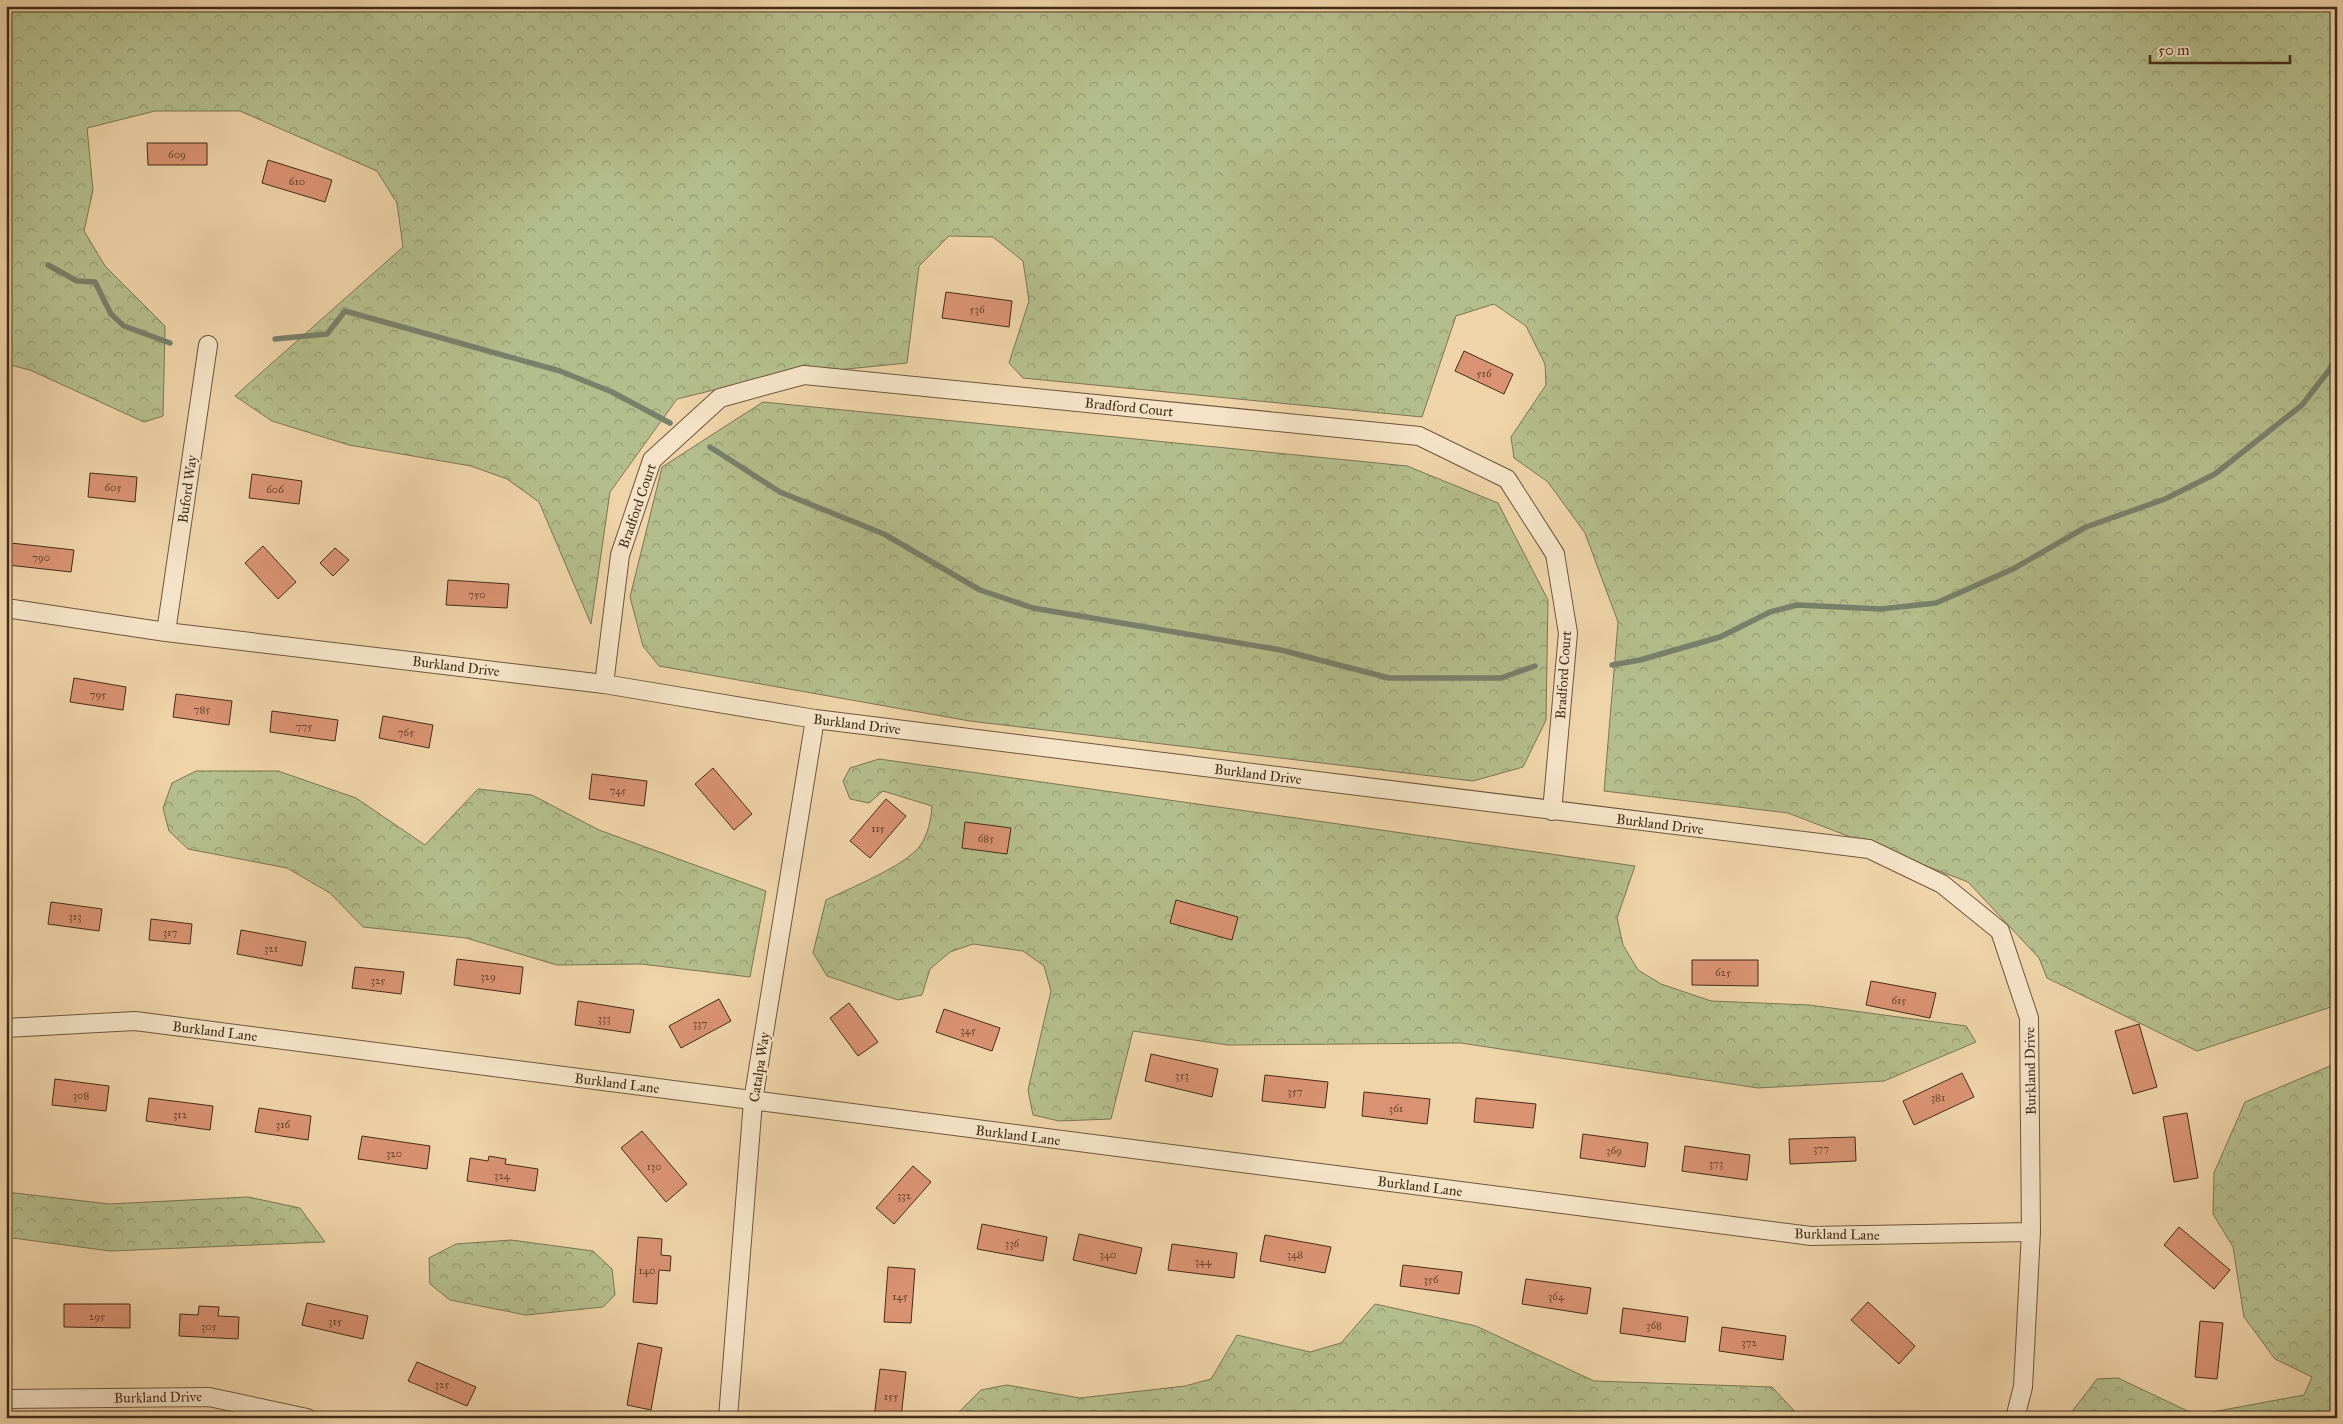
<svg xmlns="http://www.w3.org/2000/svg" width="2343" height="1424" viewBox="0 0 2343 1424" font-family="'IM FELL Great Primer',serif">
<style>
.forest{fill:url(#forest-crowns);stroke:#7c7452}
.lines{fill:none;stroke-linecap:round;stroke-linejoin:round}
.stream{stroke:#78806a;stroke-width:5.5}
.building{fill:#d99372;stroke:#442b17}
.street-casing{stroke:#6f553c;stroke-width:20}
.street{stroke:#f5e3c7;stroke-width:18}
.labels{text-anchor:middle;stroke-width:4;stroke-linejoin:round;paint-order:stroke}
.number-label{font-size:11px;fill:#69452e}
.street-label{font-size:14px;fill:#442b17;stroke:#f5e3c7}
</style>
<defs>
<pattern id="forest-crowns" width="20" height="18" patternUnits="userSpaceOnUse" patternTransform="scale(1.25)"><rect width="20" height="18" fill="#b4be8c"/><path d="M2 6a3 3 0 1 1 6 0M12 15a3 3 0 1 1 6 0" fill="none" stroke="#949b71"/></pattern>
</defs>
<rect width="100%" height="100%" fill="#efd4a9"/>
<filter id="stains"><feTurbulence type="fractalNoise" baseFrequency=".004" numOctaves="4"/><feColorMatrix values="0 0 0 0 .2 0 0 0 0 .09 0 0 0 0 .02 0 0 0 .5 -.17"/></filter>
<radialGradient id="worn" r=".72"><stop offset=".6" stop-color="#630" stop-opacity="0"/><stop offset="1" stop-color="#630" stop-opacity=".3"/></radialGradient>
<path class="forest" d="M6,6h2331v999l-140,46 -150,-73 -8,-20 -71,-76 -180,-69 -184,-22 14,-169 -33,-89 -37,-51 -34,-24 -3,-21 35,-52 -1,-21 -19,-38 -32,-22 -38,12 -34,101 -399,-39 -14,-15 20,-62 -6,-40 -30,-24 -44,-1 -30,30 -12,97 -140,14 -90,22 -67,93 -19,132 -52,-122 -32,-23 -36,-13 -122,-21 -77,-24 -37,-25 168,-149 -6,-44 -20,-32 -137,-60h-85l-68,17 6,62 -9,41 21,35 60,60 -2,90 -19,6 -114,-52 -24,-6z
M763,402l644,64 91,37 50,97 -2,120 -23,47 -50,14 -503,-60 -311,-55 -16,-20 -13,-49 32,-130z
M879,759l756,107 -18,52 6,27 15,25 23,14 50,17 98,4 157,21 10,16 -92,39 -126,7 -297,-45 -233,2 -95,-14 -22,88 -52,2 -26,-6 -5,-25 23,-99 -7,-25 -21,-15 -50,-7 -23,8 -20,17 -8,26 -24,5 -71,-24 -14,-23 13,-53c24,-12 79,-34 94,-54 8,-12 11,-26 12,-40l-49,-15 -14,12 -19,-4 -7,-18 7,-13z
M196,771h82l78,27 69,47 53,-56 54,6 67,35 167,61 -16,86 -109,-13 -84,1 -91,-27 -103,-11 -33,-34 -43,-25 -99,-19 -19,-18 -6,-23 9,-25z
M2337,1063v355h-270l30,-39 21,-1 78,37 108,-20 8,-18 -37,-18 -31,-42 -11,-70 -20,-33 1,-41 31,-71z
M6,1192l103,12 139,-7 52,11 25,34 -215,9 -97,-13 -7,-2z
M511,1240l82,11 19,18 3,26 -12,12 -77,8 -76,-15 -20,-16 -1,-26 27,-14z
M1375,1304l101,22 118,55 178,6 29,31h-848l28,-28 26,-5 73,13 105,-12 26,-7 26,-44 73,17 31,-9z"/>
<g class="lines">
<path class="stream" d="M48,265l29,16 18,1 16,32 13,12 46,17
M275,339l52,-5 18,-23 215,60 52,21 58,31
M710,447l70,45 104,42 96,56 53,18 248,42 108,28h112l34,-12
M1612,665l28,-5 80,-23 50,-25 27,-7 84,4 55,-6 77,-34 73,-42 79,-28 50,-25 87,-69 35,-45"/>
</g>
<path class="building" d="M147,143h60v22h-59z
M268,160l64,20 -7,22 -63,-19z
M946,292l66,9 -3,26 -67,-9z
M1464,351l49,23 -9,20 -49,-23z
M90,473l47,4 -2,25 -47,-5z
M252,474l50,7 -3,23 -50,-6z
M11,543l63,7 -3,22 -63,-7z
M263,546l33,36 -18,17 -33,-36z
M335,548l14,12 -16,16 -13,-13z
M448,580l61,4 -2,24 -61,-3z
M74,678l52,9 -3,23 -53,-8z
M176,694l56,7 -3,24 -56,-8z
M272,711l66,9 -3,21 -65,-9z
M383,716l50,9 -4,23 -50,-10z
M713,768l39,46 -18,16 -39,-46z
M592,774l55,7 -3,25 -55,-7z
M886,799l20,17 -36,42 -20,-17z
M965,822l46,6 -4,26 -45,-6z
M1176,900l62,17 -6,23 -62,-17z
M51,902l51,7 -3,22 -51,-7z
M151,919l41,5 -2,20 -41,-4z
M241,930l65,12 -4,24 -65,-12z
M457,959l66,8 -3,27 -66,-9z
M1692,960h66v26l-66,-1z
M355,967l49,5 -3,22 -49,-6z
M1871,981l65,12 -6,25 -64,-13z
M719,999l12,22 -50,27 -12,-22z
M578,1001l56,9 -4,23 -55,-8z
M849,1003l29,39 -20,14 -28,-38z
M944,1009l56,19 -8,23 -56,-19z
M2139,1024l18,63 -24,7 -18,-63z
M1151,1054l67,15 -6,28 -67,-16z
M1962,1073l12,24 -60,28 -11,-24z
M1265,1075l63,7 -3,26 -63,-7z
M55,1079l54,7 -3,25 -54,-6z
M1364,1092l66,7 -3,25 -65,-8z
M149,1098l64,8 -3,24 -64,-9z
M1476,1098l60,6 -3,24 -59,-6z
M259,1108l52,8 -3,24 -53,-8z
M2187,1113l11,65 -24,4 -11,-65z
M642,1131l45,53 -21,18 -45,-54z
M1583,1134l65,9 -3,24 -65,-9z
M362,1136l68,10 -3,23 -69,-10z
M1855,1137l1,24 -66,3 -1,-25z
M1685,1146l65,9 -3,25 -65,-9z
M489,1156l17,3 -1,5 33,5 -3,22 -68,-10 3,-23 18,3z
M913,1166l18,16 -37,42 -18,-16z
M982,1224l65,13 -4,24 -66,-12z
M2179,1227l51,43 -16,19 -50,-44z
M1079,1234l63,14 -6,26 -63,-14z
M1265,1235l66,12 -6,26 -65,-12z
M638,1237l24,2 -1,16 10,1 -1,15 -11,-1 -2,34 -24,-2z
M1172,1244l65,9 -3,25 -66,-8z
M1403,1265l59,7 -3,22 -59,-8z
M888,1267l27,2 -4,54 -27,-1z
M1526,1279l65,9 -4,26 -65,-10z
M1868,1302l47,44 -16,18 -48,-44z
M307,1303l61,13 -5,23 -61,-14z
M64,1304h66v24l-66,-1z
M199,1306l20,1 -1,9 21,1 -1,22 -59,-3 1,-22 18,1z
M1623,1308l65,9 -3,25 -65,-9z
M2200,1321l23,2 -6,56 -22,-2z
M1722,1327l64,9 -3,24 -64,-9z
M638,1343l24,5 -11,62 -24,-5z
M417,1362l59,25 -9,19 -59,-25z
M880,1369l26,3 -5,46h-27z"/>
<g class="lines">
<g class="street-casing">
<path id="street" d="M6,608l160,24 438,52 211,35 1054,130 73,35 58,47 29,87 2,214 -8,155 -8,31
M166,632l42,-287
M604,684l16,-129 32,-95 68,-62 84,-23 615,61 88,43 48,75 13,79 -16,178
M6,1028l129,-7 1676,215 220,-4
M6,1399l203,-2 98,21
M728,1418l25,-317 62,-382"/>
</g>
<use href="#street" class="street"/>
</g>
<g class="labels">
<g class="number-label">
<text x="177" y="158">609</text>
<text x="297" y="185">610</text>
<text x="977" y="313">536</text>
<text x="1484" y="377">516</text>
<text x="113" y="491">605</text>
<text x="275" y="493">606</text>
<text x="41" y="561">790</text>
<text x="477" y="598">750</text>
<text x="98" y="698">795</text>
<text x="202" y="713">785</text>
<text x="304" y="730">775</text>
<text x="406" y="736">765</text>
<text x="618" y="794">745</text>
<text x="878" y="832">115</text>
<text x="986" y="842">685</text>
<text x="75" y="920">313</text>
<text x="170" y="936">317</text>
<text x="271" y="952">321</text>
<text x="1723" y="976">625</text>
<text x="488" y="980">329</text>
<text x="378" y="984">325</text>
<text x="1899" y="1004">615</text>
<text x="604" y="1022">333</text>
<text x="700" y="1027">337</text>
<text x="968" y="1034">345</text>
<text x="1182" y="1079">353</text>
<text x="1295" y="1095">357</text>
<text x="81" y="1099">308</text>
<text x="1938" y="1101">381</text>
<text x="1396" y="1112">361</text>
<text x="180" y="1118">312</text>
<text x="283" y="1128">316</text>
<text x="1821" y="1152">377</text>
<text x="1614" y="1154">369</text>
<text x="394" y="1157">320</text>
<text x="1716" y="1167">373</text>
<text x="654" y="1170">130</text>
<text x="502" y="1179">324</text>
<text x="904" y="1199">332</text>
<text x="1012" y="1247">336</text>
<text x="1108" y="1258">340</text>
<text x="1295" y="1258">348</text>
<text x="1203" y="1265">344</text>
<text x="647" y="1274">140</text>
<text x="1431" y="1283">356</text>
<text x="900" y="1300">145</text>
<text x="1556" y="1300">364</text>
<text x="97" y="1320">295</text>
<text x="335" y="1325">315</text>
<text x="1654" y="1329">368</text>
<text x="209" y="1330">305</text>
<text x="1749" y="1346">372</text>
<text x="442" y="1388">325</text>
<text x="891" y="1400">155</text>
</g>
<g class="street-label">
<text transform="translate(1129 407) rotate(6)" y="5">Bradford Court</text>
<text transform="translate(187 489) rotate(-82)" y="5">Buford Way</text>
<text transform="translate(637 506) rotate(-71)" y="5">Bradford Court</text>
<text transform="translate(456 666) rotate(7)" y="5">Burkland Drive</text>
<text transform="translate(1563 675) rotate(-86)" y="5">Bradford Court</text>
<text transform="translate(857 724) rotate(7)" y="5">Burkland Drive</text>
<text transform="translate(1258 774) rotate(7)" y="5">Burkland Drive</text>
<text transform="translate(1660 824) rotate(7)" y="5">Burkland Drive</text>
<text transform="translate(215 1031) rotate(7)" y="5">Burkland Lane</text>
<text transform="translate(759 1067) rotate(-81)" y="5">Catalpa Way</text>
<text transform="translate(2030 1071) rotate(-91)" y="5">Burkland Drive</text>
<text transform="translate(617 1083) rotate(7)" y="5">Burkland Lane</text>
<text transform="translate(1018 1135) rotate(7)" y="5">Burkland Lane</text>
<text transform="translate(1420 1186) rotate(7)" y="5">Burkland Lane</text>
<text transform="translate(1837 1234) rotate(1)" y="5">Burkland Lane</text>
<text transform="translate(158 1397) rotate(-1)" y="5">Burkland Drive</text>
</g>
</g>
<rect width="2343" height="1424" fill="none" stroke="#efd4a9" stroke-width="25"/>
<rect x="8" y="8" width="2328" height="1409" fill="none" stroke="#442b17" stroke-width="2.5"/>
<rect x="12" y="12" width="2318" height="1399" fill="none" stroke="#442b17"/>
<path d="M2150 55v8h140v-8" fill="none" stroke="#442b17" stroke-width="2.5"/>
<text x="2158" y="55" font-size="15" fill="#442b17" stroke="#f5e3c7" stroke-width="4" paint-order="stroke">50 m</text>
<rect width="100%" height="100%" filter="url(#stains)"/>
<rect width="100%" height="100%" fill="url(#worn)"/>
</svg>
